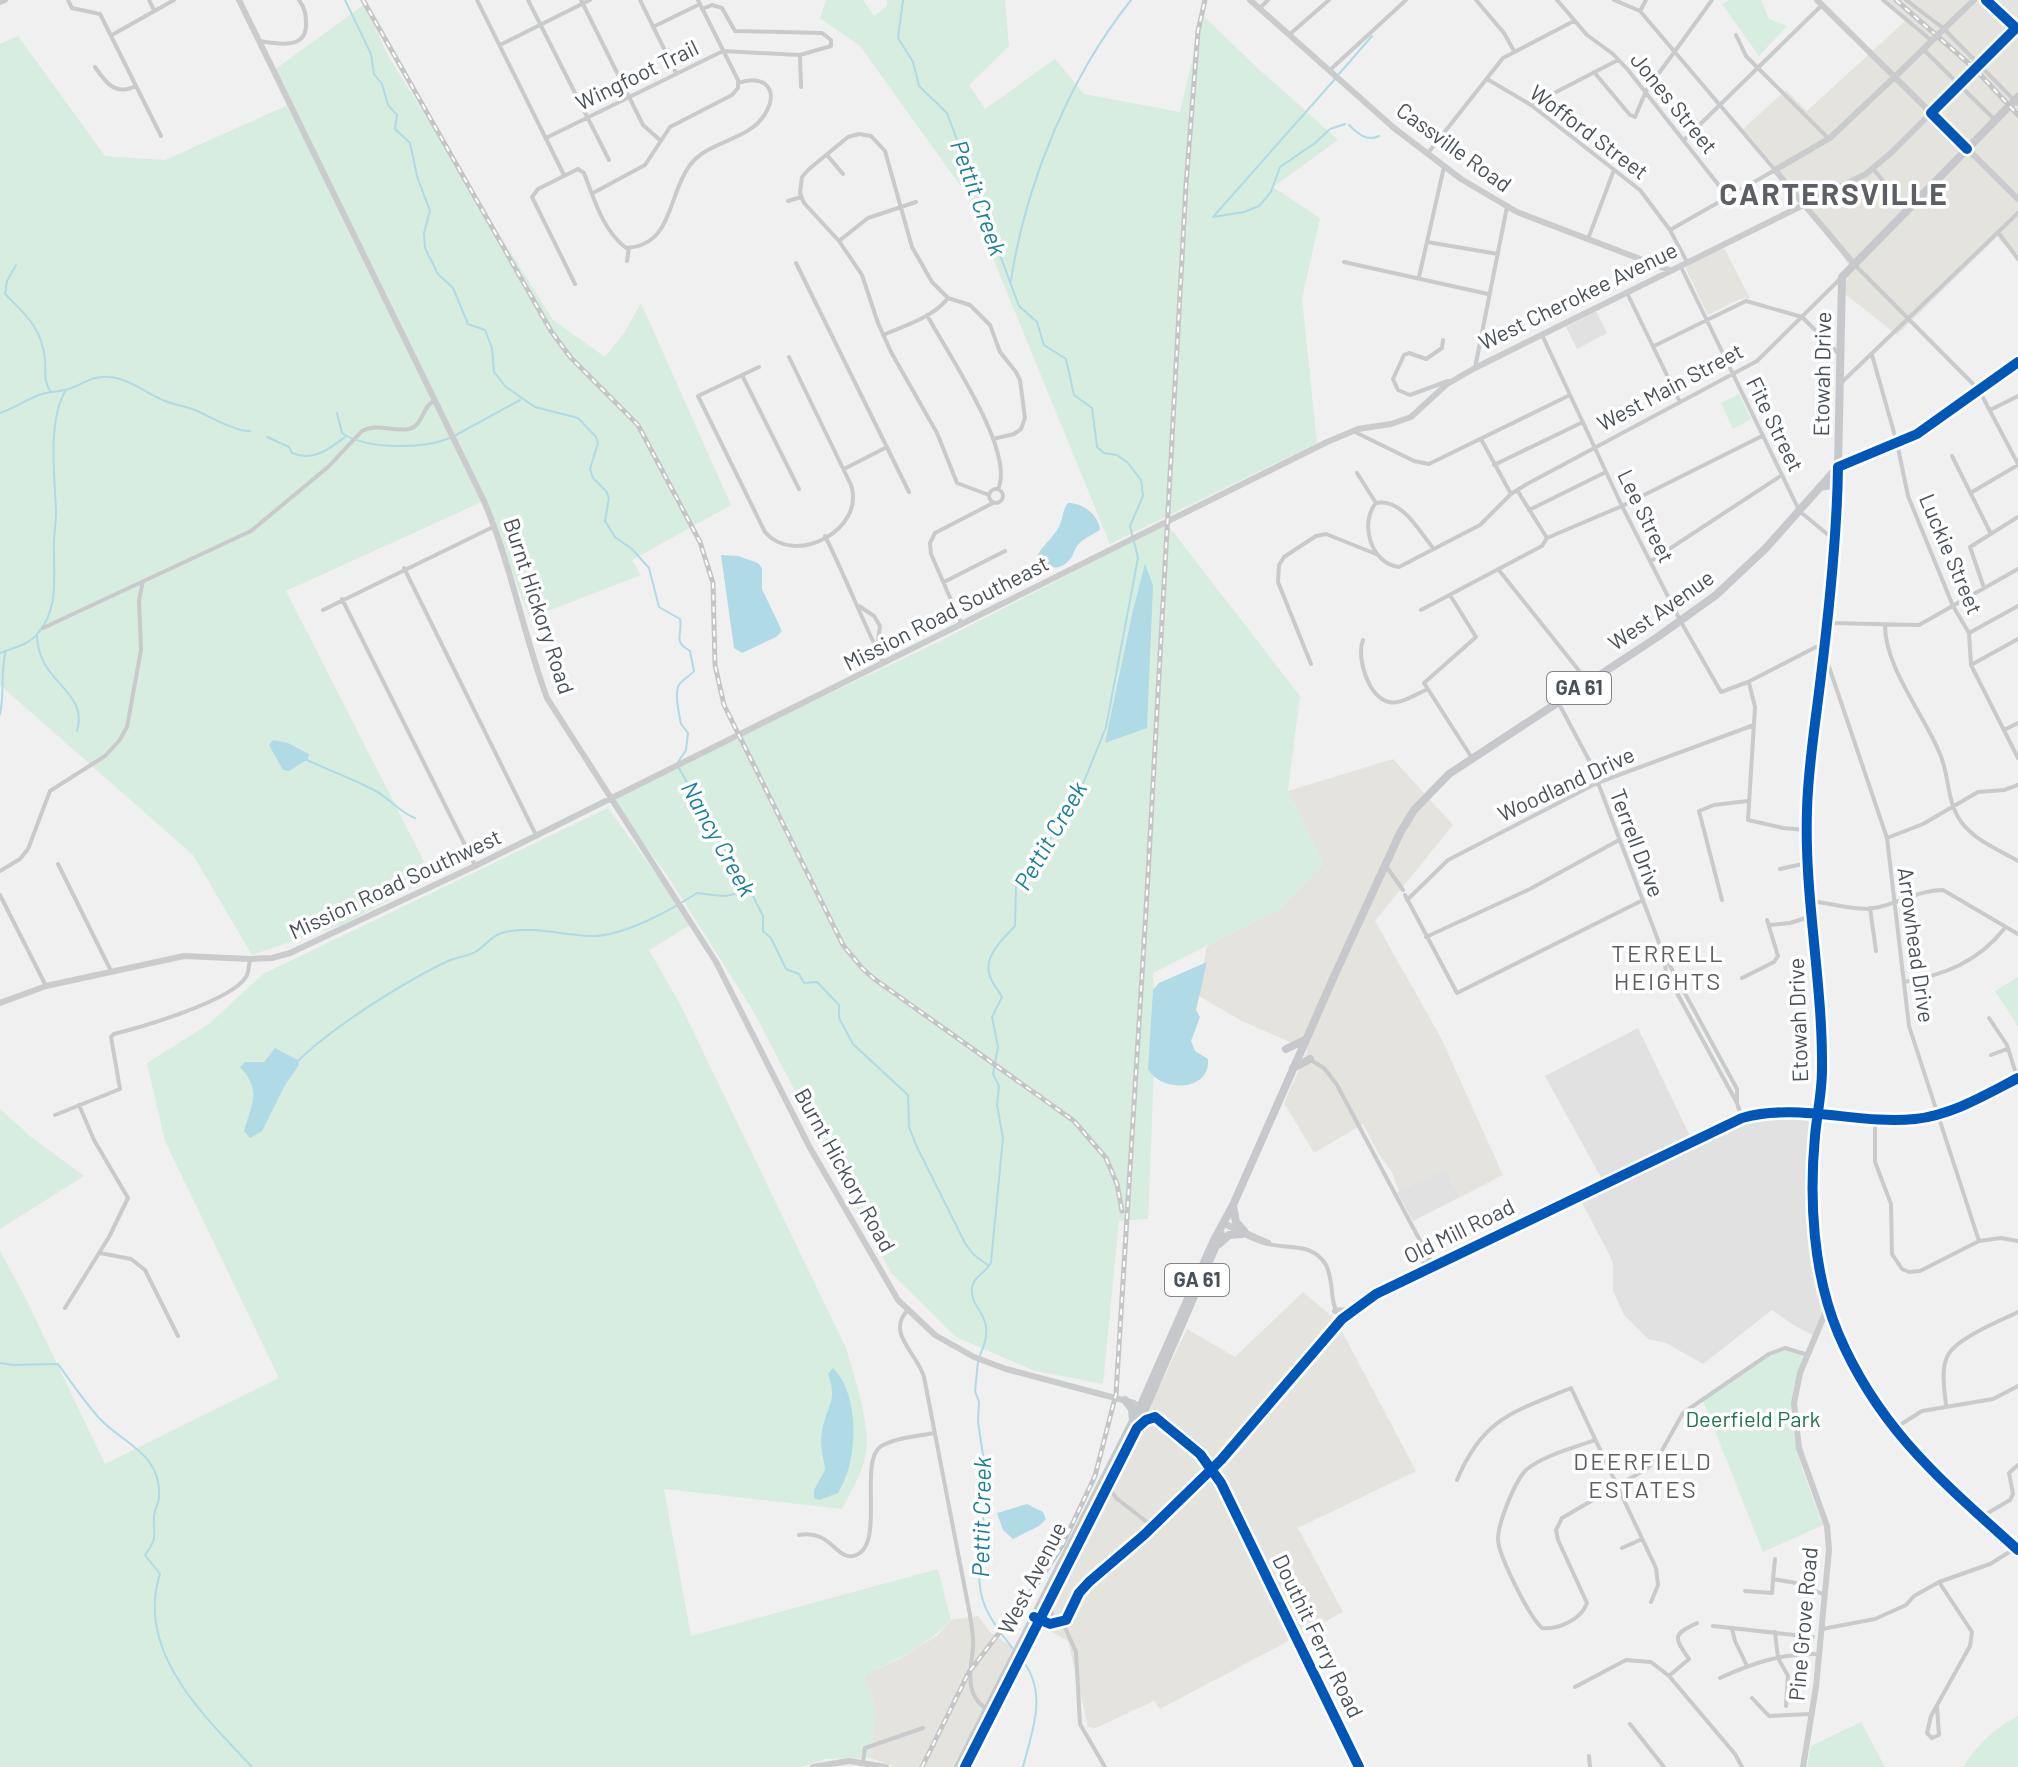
<svg xmlns="http://www.w3.org/2000/svg" width="2018" height="1767" viewBox="0 0 2018 1767" font-family="Barlow,sans-serif">
<style>
.commercial{fill:#e5e3de}
.education{fill:#e2e1e1}
.green{fill:#d7ede0}
.water{fill:#b0dae6}
.lines{fill:none;stroke-linecap:round;stroke-linejoin:round}
.stream{stroke:#b0dae6;stroke-width:2}
.street{stroke:#c8cacb;stroke-width:4}
.secondary{stroke:#c9cbcd;stroke-width:6}
.primary{stroke:#c6c8cb;stroke-width:8}
.rail-casing{stroke:#c4c5c6;stroke-width:5}
.rail{stroke:#fff;stroke-width:2;stroke-dasharray:6;stroke-linecap:butt}
.secondary-bridge{stroke:#c9cbcd;stroke-width:6}
.cycleway-casing{stroke:#fff;stroke-width:15}
.cycleway{stroke:#0057b8;stroke-width:10}
.labels{text-anchor:middle;stroke-width:7;stroke-linejoin:round;paint-order:stroke}
.shield{fill:#fff;stroke:#80868c;stroke-width:2}
.shield-label{font-size:20px;font-weight:bold;fill:#49525a}
.street-label{font-size:22px;fill:#49525a;stroke:#fff}
.park-label{font-size:22px;fill:#21744b;stroke:#fff}
.water-label{font-size:24px;font-style:italic;fill:#1c7f9a;stroke:#fff}
.neighbourhood-label{font-size:24px;letter-spacing:2px;fill:#5c5f63;stroke:#fff}
.district-label{font-size:30px;font-weight:bold;letter-spacing:2px;fill:#5c5f63;stroke:#fff}
</style>
<rect width="100%" height="100%" fill="#f0f0f0"/>
<path class="commercial" d="M1881,0h137v260l-21,-23 -100,98 -52,-41 3,-30 -38,-57 -67,-78 43,-39 21,21 98,-90z
M1724,248l26,50 -10,1 -32,16 -23,-48z
M1393,759l60,66 -78,96 66,117 62,137 -43,22 -15,-28 -46,22 -7,-19 -12,-16 -17,-32 -49,29 -30,-50 24,-53 -66,-29 -45,-26 10,-49 73,-37 43,-45 -35,-73z
M1303,1292l33,28 80,151 -118,57 45,84 -183,97 -6,-8 -58,27 -8,-1 -20,-86 -24,-13 143,-299 48,28z
M978,1616l12,16 23,16 -21,48 -39,71h-57l-26,-9 6,-50 -12,-33 35,-16 39,-24 13,-15z"/>
<path class="education" d="M1596,311l11,22 -30,16 -11,-22z
M1638,1028l53,110 -88,43 -58,-105z
M1768,1115l41,4 4,5 -1,67 14,117 -12,28 -22,-12 -20,-14 -69,54 -37,-21 -18,-4 -24,-24 -11,-24v-27l-3,-8 -30,-57 95,-43 69,-36z
M1445,1169l15,28 -47,24 -16,-29z"/>
<path class="green" d="M826,0h37l11,16 13,-10v-6h118l4,46 -40,39 16,24 70,-50 29,35 96,18 23,-97 49,48 86,77 -65,47 47,31 -18,81 15,144 -207,101 -143,-349 -107,-149 -40,-28z
M1730,0h31l8,19 18,7 -28,30 -37,-52z
M365,4l22,50 166,266 52,37 19,-24 17,-30 90,202 -99,55 9,15 -111,43 -46,-117 -198,90 146,286 -86,46 -94,32 -59,-100 -193,-170v-641l18,-8 87,120 60,4 125,-56 -16,-34z
M1739,394l12,25 -18,10 -12,-26z
M1167,524l133,172 -12,95 35,73 -43,45 -127,64 3,47 -8,199 -29,2 -16,163 -68,-13 -79,-34 -65,-64 -139,-264 -85,-134 -58,-77 329,-156z
M608,808l84,116 -43,26 31,54 166,344c9,31 21,65 21,97 -1,22 -15,45 -25,64l-178,-20 27,147 247,-67 13,51c-24,26 -55,40 -87,55l12,33 -6,50 -45,1 -24,8h-801v-516l24,44 81,169 174,-86 -114,-237 -18,-78 62,-39 54,-50z
M2018,977v49l-23,-35z
M0,1109l31,28 53,39 -84,53z
M1785,1350l19,6c-4,12 -9,23 -11,36 -6,47 14,90 30,133l-60,27 -60,-151 68,-46z
M2018,1716v51h-55c14,-23 32,-39 55,-51z
M1861,1722l24,45h-78l4,-21z"/>
<path class="water" d="M1068,503c15,0 31,12 32,27 -8,5 -18,9 -23,16 -3,4 -4,9 -6,12 -11,14 -26,12 -34,-2 6,-12 20,-21 24,-34 3,-8 1,-11 7,-19z
M721,555l17,1 20,7 4,5v21l20,42 -6,6 -34,16 -8,-5z
M1145,564l8,21 -6,143 -42,15 28,-133z
M273,740l15,3 21,11 -1,5 -19,12 -6,-1 -14,-25z
M1207,962l-11,48 4,7 -9,24 4,10 13,8c3,33 -47,34 -60,10l5,-79 6,-7z
M275,1048l23,12 1,5 -14,20 -23,46 -12,7 -6,-7c8,-29 18,-40 -4,-64l5,-5h19z
M833,1368c28,28 25,94 5,125l-19,7 -5,-2v-8l11,-20c-1,-13 -6,-25 -3,-39 5,-27 16,-29 6,-57z
M1027,1504l16,8 3,7 -7,7 -26,13 -10,-9 -6,-17z"/>
<g class="lines">
<path class="stream" d="M345,0l26,54 3,20 8,10 6,21 9,10 -2,14 15,14 7,33 13,35 -6,22 1,15 13,26 15,14 15,36 17,6 7,18 2,24 12,15 29,20 43,11 18,19 2,6 -8,26 3,9 13,13 3,7 -4,23 10,16 17,12 17,19 10,39 21,12c3,16 -8,22 10,32l4,20c-4,5 -11,8 -15,14 -5,8 0,29 2,39l7,9 -2,17 -8,12
M903,0l-5,38 15,24 6,24 28,27 72,193 18,16 7,23 22,14 8,36 18,13 5,39 7,6 13,2 11,8 13,17 2,16 -13,30 8,32 -32,169 -27,67 -43,67 -20,26 -1,39c-13,14 -34,32 -24,53 3,7 8,12 11,18l-10,20 6,30 -5,27 6,12 -2,19 6,33 -12,124c-3,10 -17,13 -19,25 -3,25 27,27 8,68
M1339,74l33,-38
M1335,79l-122,138 31,-5 15,-6 12,-14 9,-25 35,-24 15,-14 15,-5
M1349,125c9,9 18,17 30,11
M16,265l-9,16 -2,13c21,21 37,34 40,66 1,12 -2,21 6,32
M1011,281c14,-96 59,-205 120,-281
M0,413c14,-5 26,-13 39,-18 10,-4 20,-3 30,-6 14,-5 25,-14 40,-12 20,1 38,17 56,24 10,4 20,5 30,9 14,6 41,22 55,21
M337,413l5,20c25,17 81,16 108,5
M456,435l64,-35
M267,437l22,10 3,6c21,9 37,-4 53,-16
M37,636c1,47 52,54 40,95
M0,653c13,-5 29,-8 38,-20 22,-25 15,-59 16,-90 0,-10 2,-20 2,-31 -1,-34 -9,-92 10,-122
M0,714c5,-21 0,-44 6,-63
M307,760c21,10 44,18 65,29 16,7 26,23 43,29
M679,768l45,81 17,22 -1,11 9,6 14,28v15l8,7 15,31 13,5 5,9 13,-1 22,23v13l14,26 55,51 1,32 7,18 49,98 8,11 16,12
M298,1061c33,-33 106,-79 148,-99 9,-5 20,-5 29,-10 11,-6 16,-17 30,-20 28,-6 57,3 85,4 33,1 81,-26 107,-43 24,3 28,6 50,-4
M978,1361l-3,30 4,11 -1,20 8,52 -3,49c4,12 -2,24 -3,37 -5,41 10,59 34,90
M0,1363l13,2 45,-1c13,18 26,37 41,54 24,26 63,35 60,80 -1,6 -4,11 -5,18 -1,22 5,19 -9,39l15,19c-25,77 44,142 92,193
M1023,1767c9,-36 25,-73 0,-106"/>
<path class="street" d="M68,0l4,8 28,6 61,122
M149,0l5,10
M477,0l87,175
M528,0l81,160
M581,0l62,125 18,16
M640,0l36,73
M1476,0l28,33 10,18
M1557,0l30,35 26,19 15,16 100,127
M1614,0l26,11 135,159 -105,60
M1883,0l48,40
M1906,0l37,28 75,76
M1260,8l8,-8
M1640,11l6,-11
M653,27l47,-23
M1290,34l39,-34
M112,35l62,-35
M1736,35l10,21 83,83
M260,41c16,3 47,9 46,-17 0,-10 -1,-15 -7,-24
M500,45l90,-45
M1923,49l71,70
M800,55l1,32
M95,67c11,16 20,29 41,19
M1330,70l76,-70
M1594,72l36,43 5,2 11,-26 66,-91
M1487,79l44,26 109,85 30,40 17,32
M1531,105l87,-45
M546,138l177,-87 77,4 31,-9v-6l-9,-7 -87,-2 -13,-23 -10,-3 -10,4
M1684,140l138,-135
M1428,153l75,-95 71,-37
M827,155l16,19
M1873,169l34,39
M593,193l52,-28 25,-38 62,-32 6,-7v-8l-40,-80
M788,201l13,-4
M1998,232l20,27
M1588,239l26,-69
M839,241l29,-23 48,-16
M1427,242l71,12
M627,261l2,-13
M1344,262l144,32
M796,263l113,229
M1854,264l125,126 39,74
M1680,265l118,243
M1419,277l25,-110
M575,284l-43,-87 6,-8 40,-20 6,4c11,28 18,56 42,75 48,-3 41,-53 64,-83 19,-25 59,-24 75,-51 15,-25 -1,-40 -27,-31
M1627,293l53,109
M927,315c19,36 89,137 71,174
M883,335c21,-9 51,-18 65,-37
M1542,335l80,171 59,116 40,70 27,-10 68,-35 9,-1
M1443,340l-1,8 -16,11 -17,-6 -5,2 -11,24 5,11 12,5 38,-14
M1654,346l92,-45 56,16 36,36
M1872,355l25,88 11,53 45,110 16,27 2,32 47,93
M759,367l-61,29 67,136c29,35 101,-2 86,-47l-62,-128
M1475,368l32,-161
M742,375l57,114
M1841,383l177,-170
M1990,410l28,-14
M1353,431l61,30 15,3 141,-69
M1481,439l30,55
M1952,456l39,78
M1494,465l89,-43
M844,469l43,-22
M1357,473l19,30
M989 496a7 7 0 1 1 14 0a7 7 0 1 1-14 0Z
M1517,490l30,48
M1972,492l46,-27
M989,495l-32,-12 -20,-50 -46,-81 -13,-29 -16,-48 -23,-34 -35,-38 -4,-10 2,-16 7,-8 39,-32 11,-3 12,2 14,15 27,96 20,35 16,16 22,7 20,20 10,27 16,20 4,8 5,38 -4,11 -7,5 -21,5
M1376,503c-17,20 -5,61 23,64l81,-42 31,-31 16,-10 230,-123 83,-82
M1376,503c26,-5 43,28 57,45
M1529,510l77,-38
M1803,514l30,25
M825,536c21,42 37,84 58,126
M1651,561l131,-86
M404,568l132,267
M1498,569l90,113
M944,582l61,-31
M1984,588l-14,-41 48,-30
M1450,595l26,42 -52,46 48,75
M342,599l133,266
M859,606l15,10 6,10 -3,21
M323,610l172,-84
M1421,610l121,-64 5,-8 75,-32 140,-70
M1828,623l91,2 99,-56
M962,625l-31,-71 -1,-11 5,-10 58,-30
M1885,625c0,43 39,89 55,129 10,23 6,48 22,69 14,18 37,27 56,38
M43,628l208,-97 77,-64 34,-36c15,-8 31,1 47,-2 14,-3 13,-23 26,-29
M1969,633l49,-27
M1363,640c-7,17 5,57 26,62 11,3 27,-8 37,-12
M1825,655l62,183 22,188 70,215
M1311,664l-33,-82 1,-17 5,-8 32,-21 10,-2 50,20
M1971,665l47,-26
M1749,683l6,24 -7,113 35,8 23,2
M1558,702l32,60 73,191 74,136v14
M2004,730l14,-7
M1887,838l36,-14 55,-32 26,-2 14,-5
M58,864l53,107
M1386,866l17,24
M1780,869l27,-6
M0,871l20,-12 8,-10 22,-58 55,-35 14,-15 8,-14 14,-77 -2,-50 4,-19
M0,895l46,91
M1405,895l52,98 184,-92
M1407,900l41,-40 149,-77 157,-58
M1722,900l-23,-89 15,-6 34,-4
M1810,901c21,2 44,10 64,7 24,-4 45,-18 69,-18l75,44
M1870,908l6,43
M1769,925l21,-2 22,-7
M1426,937l104,-48 89,-49
M1664,955l2,18 71,130 5,15
M1742,978l32,-16 4,-6 -11,-36
M1904,982c40,-7 74,-20 100,-53
M1989,1018l18,27 10,32
M1991,1055l16,-6
M1311,1060l14,9 12,16 96,180
M55,1115l65,-26 -9,-52 3,-3c28,-7 117,-33 132,-57 3,-5 3,-13 4,-18
M1875,1119v43l16,42 1,50 10,15 7,3 11,-1 59,-30 22,-3 17,3
M1226,1223l43,19
M1224,1225c13,6 26,14 40,18 22,7 48,-2 62,22 9,18 2,37 15,54
M100,1253l31,6 14,11 33,66
M65,1308l44,-71 19,-39 -34,-58 -15,-35
M909,1309c-25,23 9,45 15,68l46,238c1,10 4,21 3,32 -2,22 -9,46 12,61
M1946,1406c-1,-15 -6,-36 2,-51 9,-17 52,-34 70,-43
M1895,1428l27,-17 71,-12 25,-13
M1595,1440c-21,8 -51,15 -69,30 -11,11 -28,53 -28,69 0,16 32,79 44,89 16,2 40,-9 45,-25l-29,-63 -2,-10 6,-12 86,-50 12,-14 23,-41 86,-59 16,-6 23,7
M1457,1480c26,-62 56,-68 114,-92l85,180 2,17 -7,17
M1109,1487l7,11 36,28
M1981,1517l29,-17 3,-6 -4,-21 9,-8
M799,1535c31,-6 38,25 54,21 34,-7 5,-92 27,-109 13,-9 39,-11 54,-14
M1622,1548l20,-9
M1775,1559l-2,20 23,4 29,12
M1745,1591l27,2 1,-14
M1063,1623l13,29 4,72 25,43
M1713,1626l100,11
M1732,1629l3,12 12,25
M1822,1629l53,-10 31,-14 8,-9 25,-14 51,-18 26,-16
M1775,1632l3,26 10,18 -2,30
M1669,1676l20,-17c-15,-22 -17,-24 8,-36
M1720,1678c32,-15 63,-25 99,-24
M1575,1687l51,-27 25,2 18,14 66,78 7,13
M1752,1698l17,18 41,-2
M1937,1707l2,28 -7,3 -5,-5 4,-17 39,-70 2,-14 -33,-50
M1630,1724l34,43
M1589,1756l1,11
M863,1762l2,-14 58,-20"/>
<path class="secondary" d="M239,0l245,501c27,64 39,132 63,197l169,264 93,184 89,154 37,35 39,22 32,12 128,34 66,51 20,26 21,42 118,245
M1250,0l144,128 67,51 56,33 152,58
M1817,0l201,199
M1986,0l32,30
M0,2l5,-2
M1949,24l25,-24
M1854,264l-79,-94 55,-32 74,-70
M2018,362l-101,72 -79,33c-1,72 -9,145 -18,217 -5,42 -12,84 -13,126 -3,87 16,173 15,260 0,22 -5,44 -7,66 -6,64 -2,137 23,197 41,97 105,149 180,217
M0,1003l46,-17 138,-30 66,3 22,-1 18,-5 185,-87 852,-424 31,-13 33,-5 20,-7 36,-33 28,-16 391,-194 26,-22 126,-126
M1423,1269l4,-15
M1335,1311l14,-1
M1155,1412l47,37 19,27
M1037,1619l17,5 12,-4 13,-27 10,-11 55,-47 77,-75 121,-141 34,-25 366,-176c56,-16 116,7 173,1 37,-4 70,-24 103,-41
M813,1767l36,-6 37,6
M1803,1767l13,-80 13,-137 -2,-24 -28,-78 -5,-45 6,-30 29,-69"/>
<path class="primary" d="M1820,487l11,-2 6,3
M1286,1049l19,-9
M1293,1068l17,-9
M1233,1206l3,16 8,9
M1219,1244l10,-9 13,-1
M1125,1400l7,9 1,12
M1140,1425l15,-8
M1047,1606l5,14 11,2
M958,1767l182,-360 73,-165 20,-37 103,-233 64,-139 14,-23 35,-36 210,-138 57,-41 49,-46 73,-82 4,-190 176,-180
M965,1767l172,-339 84,-194"/>
<g class="rail-casing">
<path id="rail" d="M363,0l188,331 20,27 67,67 62,117 13,41 2,82 9,40 119,240 19,23 11,10 201,143 32,37 11,26 5,27
M1896,0l79,69 43,46
M922,1767l47,-95 70,-91 23,-35 33,-70 21,-82 30,-483 40,-726 12,-154 7,-31"/>
</g>
<use href="#rail" class="rail"/>
<path class="secondary-bridge" d="M1904,68l45,-44"/>
<g class="cycleway-casing">
<path id="cycleway" d="M1967,149l-36,-36 85,-85 -30,-28
M2018,362l-101,72 -79,33c-1,72 -9,145 -18,217 -5,42 -12,84 -13,126 -3,87 16,173 15,260 0,22 -5,44 -7,66 -6,64 -2,137 23,197 41,97 105,149 180,217
M1034,1617l16,7 16,-4 13,-27 10,-11 55,-47 77,-75 121,-141 34,-25 366,-176c56,-16 116,7 173,1 37,-4 70,-24 103,-41
M965,1767l172,-339 9,-8 9,-3 45,37 21,29 138,284"/>
</g>
<use href="#cycleway" class="cycleway"/>
</g>
<g class="labels">
<g class="shield">
<rect x="1547" y="672" width="64" height="32" rx="6"/>
<rect x="1165" y="1264" width="64" height="32" rx="6"/>
</g>
<g class="shield-label">
<text x="1579" y="695">GA 61</text>
<text x="1197" y="1287">GA 61</text>
</g>
<g class="street-label">
<text transform="translate(637 75) rotate(-26)" y="8">Wingfoot Trail</text>
<text transform="translate(1674 103) rotate(51)" y="8">Jones Street</text>
<text transform="translate(1589 132) rotate(37)" y="8">Wofford Street</text>
<text transform="translate(1454 147) rotate(36)" y="8">Cassville Road</text>
<text transform="translate(1578 296) rotate(-26)" y="8">West Cherokee Avenue</text>
<text transform="translate(1822 374) rotate(-89)" y="8">Etowah Drive</text>
<text transform="translate(1670 387) rotate(-28)" y="8">West Main Street</text>
<text transform="translate(1775 424) rotate(64)" y="8">Fite Street</text>
<text transform="translate(1646 516) rotate(64)" y="8">Lee Street</text>
<text transform="translate(1951 554) rotate(67)" y="8">Luckie Street</text>
<text transform="translate(539 606) rotate(72)" y="8">Burnt Hickory Road</text>
<text transform="translate(1661 610) rotate(-35)" y="8">West Avenue</text>
<text transform="translate(946 613) rotate(-27)" y="8">Mission Road Southeast</text>
<text transform="translate(1566 784) rotate(-25)" y="8">Woodland Drive</text>
<text transform="translate(1637 843) rotate(69)" y="8">Terrell Drive</text>
<text transform="translate(395 884) rotate(-25)" y="8">Mission Road Southwest</text>
<text transform="translate(1916 945) rotate(82)" y="8">Arrowhead Drive</text>
<text transform="translate(1798 1020) rotate(-92)" y="8">Etowah Drive</text>
<text transform="translate(845 1170) rotate(61)" y="8">Burnt Hickory Road</text>
<text transform="translate(1459 1231) rotate(-26)" y="8">Old Mill Road</text>
<text transform="translate(1032 1578) rotate(-63)" y="8">West Avenue</text>
<text transform="translate(1803 1624) rotate(-85)" y="8">Pine Grove Road</text>
<text transform="translate(1318 1636) rotate(64)" y="8">Douthit Ferry Road</text>
</g>
<g class="park-label">
<text x="1753" y="1427">Deerfield Park</text>
</g>
<g class="water-label">
<text transform="translate(978 198) rotate(70)" y="8">Pettit Creek</text>
<text transform="translate(1051 836) rotate(-60)" y="8">Pettit Creek</text>
<text transform="translate(718 839) rotate(61)" y="8">Nancy Creek</text>
<text transform="translate(982 1517) rotate(-89)" y="8">Pettit Creek</text>
</g>
<g class="neighbourhood-label">
<text x="1668" y="962">TERRELL<tspan x="1668" dy="28">HEIGHTS</tspan></text>
<text x="1643" y="1470">DEERFIELD<tspan x="1643" dy="28">ESTATES</tspan></text>
</g>
<g class="district-label">
<text x="1834" y="205">CARTERSVILLE</text>
</g>
</g>
</svg>
